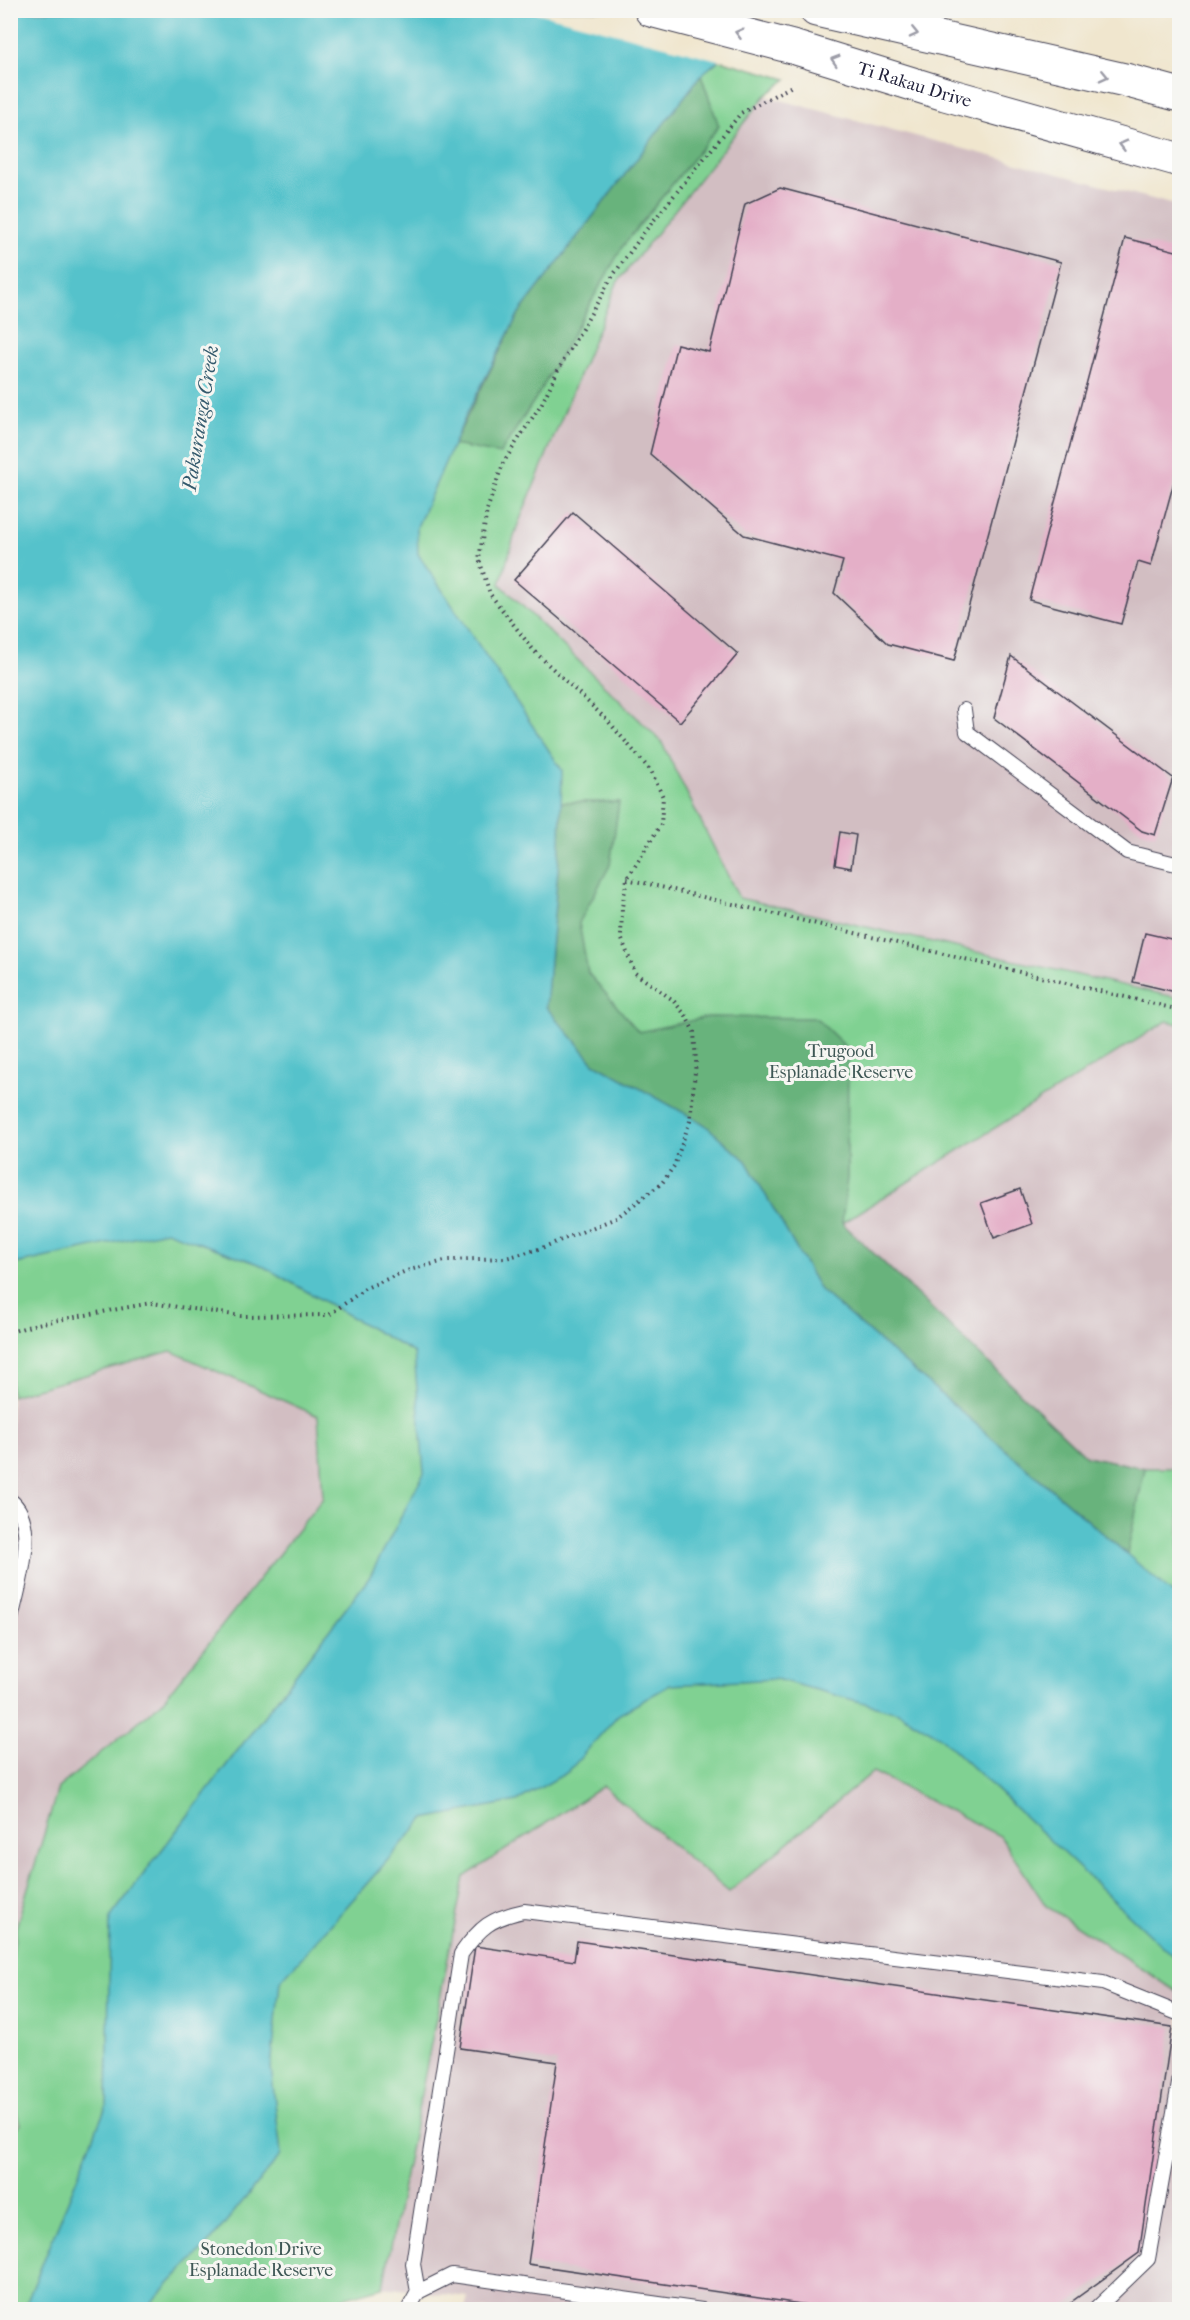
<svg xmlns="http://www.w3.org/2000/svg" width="1190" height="2320" viewBox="0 0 1190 2320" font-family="'IM FELL French Canon',serif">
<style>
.industrial{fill:#d2bec2}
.green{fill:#80d192;stroke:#517a66;stroke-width:1.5}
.forest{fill:#68b37c;stroke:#456a5c;stroke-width:1.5}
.water{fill:#54c2cb;stroke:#3b7283;stroke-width:1.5}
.pier{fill:#f0e6ce}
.building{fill:#e4afc7}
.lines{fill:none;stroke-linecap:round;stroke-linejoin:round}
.lane-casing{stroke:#413f51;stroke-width:16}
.primary-casing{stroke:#413f51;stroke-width:35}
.path{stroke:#413f51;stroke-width:4;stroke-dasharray:1.5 4.5;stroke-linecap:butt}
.lane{stroke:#fff;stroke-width:14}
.primary{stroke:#fff;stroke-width:33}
.oneway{stroke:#9c9ca7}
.labels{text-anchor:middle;stroke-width:6;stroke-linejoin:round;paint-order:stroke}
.street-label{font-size:18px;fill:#22223b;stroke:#f6f6f2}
.park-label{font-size:18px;fill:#3e5755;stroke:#f6f6f2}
.water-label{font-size:20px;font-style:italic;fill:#345a6d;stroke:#f6f6f2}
</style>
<rect width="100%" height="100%" fill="#f6f6f2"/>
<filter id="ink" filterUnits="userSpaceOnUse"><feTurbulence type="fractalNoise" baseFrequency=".0167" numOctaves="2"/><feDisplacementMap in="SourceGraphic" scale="12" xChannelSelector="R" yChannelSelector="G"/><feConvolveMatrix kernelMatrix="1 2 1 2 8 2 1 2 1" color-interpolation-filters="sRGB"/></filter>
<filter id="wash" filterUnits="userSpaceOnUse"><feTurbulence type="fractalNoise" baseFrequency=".008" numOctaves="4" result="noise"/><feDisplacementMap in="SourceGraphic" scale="24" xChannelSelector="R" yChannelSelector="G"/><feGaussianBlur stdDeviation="1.35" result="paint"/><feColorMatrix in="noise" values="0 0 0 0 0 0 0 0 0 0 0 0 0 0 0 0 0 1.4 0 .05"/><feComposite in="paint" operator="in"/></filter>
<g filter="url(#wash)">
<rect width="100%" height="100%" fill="#f0e6ce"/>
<path class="industrial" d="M765,96l414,110v795l-440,-103 -78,-157 -161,-157 17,-57 100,-244z
M1167,1021l12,3v444h-34l-59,-12 -244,-233z
M171,1351l147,65 5,82 -161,204 -104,86 -41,136 -6,42v-570z
M872,1772l128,64 46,70 133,87v316l-714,1 3,-13 -85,-10 81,-410 139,-91 127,106z
M10,2094l10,31 -9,12h-1z"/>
<path class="green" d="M719,60l68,19 -22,17 -148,187 -100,244 -17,57 161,157 78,157 440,100v26l-12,-3 -325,202 244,233 59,12h34v525l-133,-87 -46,-70 -127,-64 -144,120 -126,-106 -139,91 -81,410 -79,22h-293l-1,-172 10,-13 -9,-30v-128l6,-42 41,-136 104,-86 161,-204 -5,-82 -147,-65 -160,45v-562l321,-543z"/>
<path class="forest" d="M701,75l18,51 -96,120 -84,147 -39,61 -47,-9 66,-132z
M561,802h58l-9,63 -31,58 9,50 51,59 69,-15 108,1 32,31 -1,129 -5,45 244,233 59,12 -18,86 -307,-264 -74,-129 -42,-37 -110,-61 -48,-56 14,-161z"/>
<path class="water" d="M10,11h742l-33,49 -18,15 -182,238 -53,102 -49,112 1,27 144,216 -2,76 -14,161 48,56 110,61 42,37 74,129 359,309v363l-240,-226 -41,-24 -122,-33 -106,6 -52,30 -50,57 -51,29 -93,18 -144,163 -9,86 10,86 -72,89 -64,66h-121l83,-205 3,-186 259,-340 55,-105 -10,-120 -155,-89 -93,-33 -155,34z"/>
<path class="pier" d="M755,10l-33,51 -192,-50z"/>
<g id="blocks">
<path class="building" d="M780,188l281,74 -107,399 -66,-17 -54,-51 9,-32 -99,-26 -94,-81 27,-110 32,8 36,-148z
M1125,238l55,14v208l-29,106 -13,-4 -17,62 -92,-24z
M573,512l165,142 -58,68 -166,-142z
M1011,656l162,122 -18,57 -13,-4 -148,-113z
M840,832l16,3 -5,33 -16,-3z
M1145,933l35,8v52l-47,-11z
M1020,1189l12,35 -38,14 -13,-35z
M577,1941l595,86 -33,226 -79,57h-219l-313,-46 29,-202 -97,-14 15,-102 99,15z"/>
</g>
</g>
<g filter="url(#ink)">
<use href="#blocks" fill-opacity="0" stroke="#413f51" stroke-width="1.5"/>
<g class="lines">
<g class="lane-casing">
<path id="lane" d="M964,710l3,22 160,120 53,13
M10,1500c31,23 7,91 0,123
M418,2292l-5,-28 48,-310c19,-27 30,-36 63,-43l579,72 77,31
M408,2310l10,-18 34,-17 250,35
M1095,2310l53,-51 32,-181"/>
</g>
<g class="primary-casing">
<g id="primary">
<path id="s1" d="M651,10l145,38 149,46 235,66"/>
<path d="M816,10l309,70 55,15"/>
</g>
</g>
<path class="path" d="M627,879l553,131
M10,1332l27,-8 114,-21 90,13 88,-1 37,-27 40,-17 42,-11 58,-2 33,-9 77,-31 46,-35 12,-17 16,-45 6,-59 -2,-30 -8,-16 -13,-16 -38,-27 -14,-36 1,-30 5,-28 34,-55 2,-27 -12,-26 -44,-51 -73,-69 -44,-57 -11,-35 8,-49 16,-47 39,-60 16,-33 56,-96 32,-44 95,-117 53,-28"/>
<use href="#lane" class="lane"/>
<use href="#primary" class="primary"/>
</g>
<defs><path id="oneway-chevron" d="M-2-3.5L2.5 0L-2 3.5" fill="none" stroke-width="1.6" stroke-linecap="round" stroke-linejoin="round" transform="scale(1.5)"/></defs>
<g class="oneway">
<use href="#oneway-chevron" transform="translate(739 33) rotate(-165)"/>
<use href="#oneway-chevron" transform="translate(914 33) rotate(13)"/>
<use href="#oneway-chevron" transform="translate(835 60) rotate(-163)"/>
<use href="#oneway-chevron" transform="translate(1104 76) rotate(13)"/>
<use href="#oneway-chevron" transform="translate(1123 145) rotate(-165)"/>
</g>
</g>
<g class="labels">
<g class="street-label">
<text dy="6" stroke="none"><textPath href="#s1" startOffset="274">Ti Rakau Drive</textPath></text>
</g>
<g class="park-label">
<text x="841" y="1057">Trugood<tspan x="841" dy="21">Esplanade Reserve</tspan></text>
<text x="261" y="2255">Stonedon Drive<tspan x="261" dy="21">Esplanade Reserve</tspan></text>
</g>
<g class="water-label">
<text transform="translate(200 418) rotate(-81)" y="7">Pakuranga Creek</text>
</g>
</g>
<rect width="1190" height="2320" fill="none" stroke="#f6f6f2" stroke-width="36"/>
</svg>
